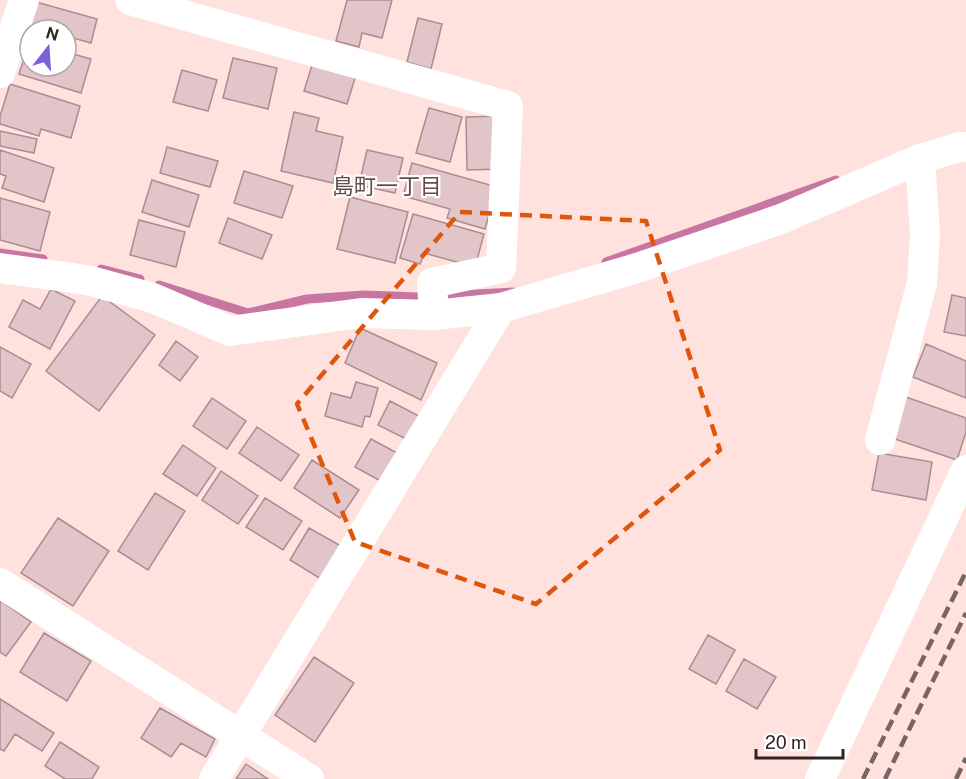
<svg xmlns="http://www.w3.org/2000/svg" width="966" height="779" viewBox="0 0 966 779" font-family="'Public Sans','Noto Sans JP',sans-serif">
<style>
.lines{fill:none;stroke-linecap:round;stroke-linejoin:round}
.stream{stroke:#c776a1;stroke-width:9}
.building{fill:#e2c5c9;stroke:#a98d92;stroke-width:1.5}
.minor{stroke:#fff;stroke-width:30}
.rail{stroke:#766563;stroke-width:4.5;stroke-dasharray:12 6;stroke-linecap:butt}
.marked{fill:none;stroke:#df560d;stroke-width:4.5;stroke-dasharray:12 8;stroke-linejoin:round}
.labels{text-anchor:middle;stroke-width:4.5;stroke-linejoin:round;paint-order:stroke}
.neighbourhood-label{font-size:22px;fill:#654c49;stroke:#fff}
</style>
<rect width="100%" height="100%" fill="#ffe1dd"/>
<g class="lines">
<path class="stream" d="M0,253l43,6
M606,262l230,-82
M101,269l39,10
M159,285l89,28 59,-14 57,-4 54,2 95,-5"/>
</g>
<path class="building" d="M347,0h45l-10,38 -20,-5 -3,14 -23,-6z
M36,2l61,17 -6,24 -25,-7v-6h-20l-17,-5z
M418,18l24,6 -11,45 -24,-7z
M30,41v25h36v-14l25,7 -10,34 -62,-19z
M233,58l44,10 -9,41 -45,-11z
M313,62l43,13 -9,29 -43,-13z
M182,70l35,10 -9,31 -35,-9z
M10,84l70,22 -9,32 -30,-9 -2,7 -39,-12v-8z
M429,108l33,9 -12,45 -34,-9z
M294,112l25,6 -3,13 27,6 -10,46 -52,-12z
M500,116l1,53 -34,1 -1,-53z
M0,131l37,8 -3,14 -34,-7z
M167,147l51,14 -8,26 -50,-14z
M0,150l54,18 -10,34 -42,-14 4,-12 -6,-2z
M367,150l36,8 -8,35 -36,-8z
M412,163l85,24 -12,42 -38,-11 3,-9 -47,-13z
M244,171l49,15 -11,32 -48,-15z
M152,180l47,15 -10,32 -47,-15z
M350,197l58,15 -13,51 -58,-14z
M0,198l50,14 -10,39 -40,-11z
M413,214l71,20 -9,33 -51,-14 -4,11 -20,-6z
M228,218l44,17 -10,24 -43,-16z
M139,220l46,12 -9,35 -46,-12z
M51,289l24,12 -25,48 -41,-22 14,-27 17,9z
M952,295l14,3v38l-22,-4z
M102,296l53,39 -56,76 -53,-40z
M360,328l77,35 -16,37 -76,-37z
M176,341l22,16 -18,24 -21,-16z
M926,344l40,17v37l-53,-21z
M0,347l31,17 -19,34 -12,-7z
M356,382l22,6 -8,29 -5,-1 -3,11 -37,-11 6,-23 20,5z
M903,396l63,22v14l-9,28 -68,-23z
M212,398l34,23 -19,28 -34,-23z
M390,401l31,16 -11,24 -32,-16z
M257,427l42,28 -18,26 -42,-28z
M371,439l30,16 -15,29 -31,-17z
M183,445l33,23 -19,28 -34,-22z
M879,453l53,9 -6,38 -54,-10z
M312,460l47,30 -19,28 -46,-30z
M221,471l37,25 -20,28 -36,-24z
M155,493l30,18 -37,59 -30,-19z
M265,498l37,23 -19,29 -37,-23z
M58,518l51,33 -36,55 -52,-33z
M309,528l32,18 -20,33 -31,-19z
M0,600l31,22 -25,34 -6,-4z
M44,633l47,28 -24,40 -47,-29z
M708,635l27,15 -19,34 -27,-15z
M314,657l40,26 -39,59 -40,-27z
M744,659l32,18 -19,32 -31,-18z
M0,699l54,34 -12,18 -27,-17 -11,17 -4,-2z
M160,708l55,31 -9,18 -25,-14 -10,14 -30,-19z
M60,742l39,25 -7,12h-27l-20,-13z
M246,764l22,15h-32z"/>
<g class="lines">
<path class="minor" d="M130,0l378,106 -7,162 -69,15 2,32
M0,73l24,-73
M0,268l87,12 66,18 77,33 131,-18 73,2 67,-7 -287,471
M501,308l136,-40 144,-49 139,-60 39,-12h7
M880,440l42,-157 3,-49 -5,-75
M0,583l309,196
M820,779l146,-309"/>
<path class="rail" d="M863,779l103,-207
M885,779l81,-166
M956,779l10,-21"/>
</g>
<path class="marked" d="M460,212l186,9 74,229 -184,154 -181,-62 -58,-138z"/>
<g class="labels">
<g class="neighbourhood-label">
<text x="387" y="194">島町一丁目</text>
</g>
</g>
<g transform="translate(48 48) rotate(17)"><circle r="28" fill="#ffffff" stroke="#aca8a7" stroke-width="1.5"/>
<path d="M0-4.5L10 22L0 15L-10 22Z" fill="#7a60da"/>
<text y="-9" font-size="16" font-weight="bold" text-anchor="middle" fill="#302524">N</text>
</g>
<path d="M756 749v9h87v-9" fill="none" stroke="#302524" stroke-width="3"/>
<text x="765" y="749" font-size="18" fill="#302524" stroke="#ffffff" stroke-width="4.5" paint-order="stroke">20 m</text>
</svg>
